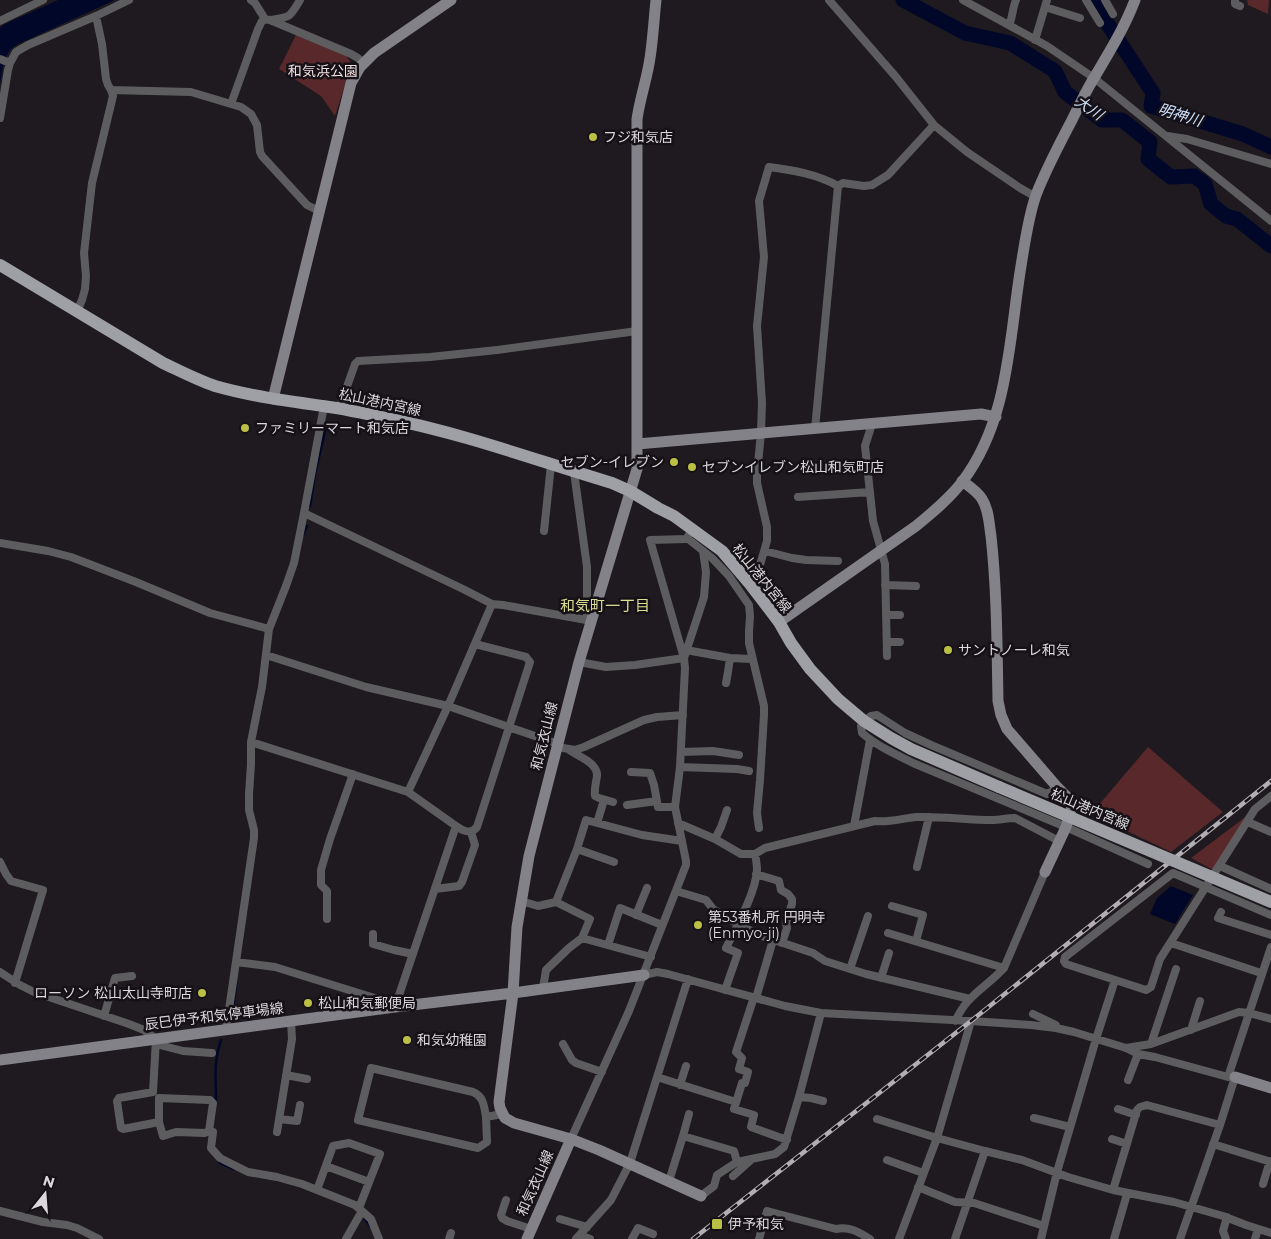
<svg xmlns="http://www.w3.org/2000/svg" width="1271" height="1239" viewBox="0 0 1271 1239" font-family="Montserrat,'Noto Sans JP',sans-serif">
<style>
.park{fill:#58282a}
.water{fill:#000729}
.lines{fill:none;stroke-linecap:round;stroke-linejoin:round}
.stream{stroke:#000729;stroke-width:2.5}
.river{stroke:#000729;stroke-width:15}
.street{stroke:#5d5d60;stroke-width:8}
.secondary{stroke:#828288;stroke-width:11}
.primary{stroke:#9f9fa6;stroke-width:12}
.rail-casing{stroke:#b2aeb3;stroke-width:4.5}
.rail{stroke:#151116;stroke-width:2.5;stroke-dasharray:8;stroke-linecap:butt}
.primary-bridge{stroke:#9f9fa6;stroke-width:12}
.poi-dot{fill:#bbc044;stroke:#151116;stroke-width:2}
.labels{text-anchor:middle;stroke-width:5;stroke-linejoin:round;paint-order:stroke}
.park-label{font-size:14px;fill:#f2dfdf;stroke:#151116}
.poi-label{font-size:14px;fill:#dbd8dc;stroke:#151116;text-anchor:start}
.street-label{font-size:14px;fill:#dbd8dc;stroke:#151116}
.water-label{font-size:15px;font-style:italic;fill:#cee1fc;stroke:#151116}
.neighbourhood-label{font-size:15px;fill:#dbdf91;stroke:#151116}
</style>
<rect width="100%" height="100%" fill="#1e1a1f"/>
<path class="park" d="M1247,0h22l-1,14 -20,-9z
M296,35l50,21 4,5 1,5 -16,50 -14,-20 -42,-27z
M1148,747l75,65 -52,40 -80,-38z
M1252,812l-37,59 -24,-13z"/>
<path class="water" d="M58,0h57l-90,41c-4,2 -10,4 -14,8 -8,9 -9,24 -11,35v-56l5,-4z
M1171,886l22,9 -18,29 -25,-10 7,-16z"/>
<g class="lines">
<path class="stream" d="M310,506l5,-32 12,-51
M303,535l4,-9
M233,1012l3,-28
M216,1102c0,-23 -3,-39 5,-62
M218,1160l2,3 14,6
M363,1216l7,10"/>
<path class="river" d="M903,0l62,33 45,10 45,28 10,21 37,28h20l28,22 -2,17 23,18 23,-1 11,8 6,20 15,12 11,3 34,27
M1092,0l61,93 -2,13 92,28 28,13"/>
<path class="street" d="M251,0l4,3 10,16 5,1 81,34 7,4 5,5
M829,0l67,77 38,48 33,27 53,36 16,9
M963,0l84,46 47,32 177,143
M1086,0l14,23
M1105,0l8,14
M1235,0v4l5,2
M1045,7l35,11
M271,20c20,-3 19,-3 29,-20
M0,21l43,-21
M1009,25c4,-8 3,-16 7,-25
M1035,40l12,-40
M0,59l10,4
M111,90l80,2 50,15 10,7 6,11 3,27 2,4 45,49 12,6
M231,104l27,-75 4,-8 3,-2
M0,118l8,-48 2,-7 6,-11 12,-7 68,-29 33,-16
M1167,136l20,3 84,25
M77,311l5,-11 3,-11 1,-13 -2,-23 8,-70 21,-87 -2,-6 -3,-5 -2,-6 -4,-35 -6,-28
M339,409l16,-45 3,-3 72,-4 67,-7 140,-19
M872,424l-7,22 8,75 12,43 2,92
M815,429l23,-243 5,-3 21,3 8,-1 16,-10 46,-50
M574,472l13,95v53
M798,497l72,-5
M304,513l159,76 29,15 11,1 89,16
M544,531l7,-66
M687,538l25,20 17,18 20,29 1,11 -1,16v11l15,63v9l-4,65 -3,33 2,15
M0,543l48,8 23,6 65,25 74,31 59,16
M765,551l27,7 14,2 32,1
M740,573l20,-8 7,-24v-14l-10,-44v-9l4,-41 1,-30 -5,-77 7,-69 -5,-56 10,-34c23,3 48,7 69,19
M885,585l31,1
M886,615h14
M887,642h13
M686,650l44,8 22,1
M266,655l100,32 82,19 110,38
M579,662l27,5 29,-2 49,-7 20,-61 2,-25 -3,-21
M726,683l2,-11 2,-14
M251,742l157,50 48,34c7,5 15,9 21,1l53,-165 -4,-5 -51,-13
M557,747l18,3 9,-3 60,-27 13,-3 26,-2
M569,750c9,6 29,13 28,26 -1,7 -3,13 -2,20l4,2 14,4
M681,752l32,-1 26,4
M680,767l57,2 12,2
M631,772l19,1 4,12 4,22h17
M1058,788l-11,6 -116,-49 -26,-12 -28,-18 -6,1 -7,5 -3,5 1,7c15,13 33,21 51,30l153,64 82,37
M408,792l40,-86 44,-102
M1271,796l-16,13 -95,150 -9,28 -5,3 -80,-26 -2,-3 1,-4 108,-84 98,42
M627,805l30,-4
M1248,822l23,10
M597,823l7,-23
M678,823l37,16 26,15h14l10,-6 110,-27c14,2 28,-3 42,-4 25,-1 50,3 75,3 8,0 15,-2 23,-2l44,23
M854,826l16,-86
M715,839l6,-12 6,-17
M577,849l37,13
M0,862l6,12 5,7 32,9 -28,93
M1220,866l51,23
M917,867l12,-50
M756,874l23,7 2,9 7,4 4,5v5l-6,19 1,5 -5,15
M435,889l24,-3 3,-4 13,-37 -4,-13
M676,891l30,9 7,9 25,15 21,11 54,18 12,8 41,13 104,25
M521,901l17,5 18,-4 21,-53 9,-29 56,15 40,6
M892,906l31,9 -7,26
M1221,912l-3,6 53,17
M636,915l11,-27
M327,919v-28l-6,-6v-15l9,-31 23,-65
M888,933l116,35
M373,934v10l21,6 19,4
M582,938l69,19
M1171,943l90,30
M608,945l12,-37 42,17
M236,962l39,5 106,33 14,7 61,-181
M850,969l18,-53
M0,972l20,13 14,7 95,32 15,6 12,9 -3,53 -34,6 -2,3 4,27 2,1 36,-7v-24l51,2 3,3 -4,28 4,1 -2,16 9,10 28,14 29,5 25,7 53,21 16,14 8,20
M644,975l13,-3 11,2 117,32 36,7 150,8 60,4 25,3 18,4 52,16 12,6 17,3 73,20h7l-15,48 -40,114
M881,978l8,-25
M543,988l3,-18 23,-22 13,-10 8,-19 -34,-17
M725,990l13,-37 -12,-5c10,-20 30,-56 31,-78 0,-6 -1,-11 -2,-16
M754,997l-18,55 6,6 -3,11 9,3 -3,11h-3l-8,26 20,6 -3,12 36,13
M756,998l17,-58
M1033,1014l23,11v3
M104,1016l11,-38 17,-2
M955,1021c5,-9 9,-17 16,-23 11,-11 23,-19 33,-30l41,-96
M226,1030l28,-192v-8l-5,-20v-16l2,-30v-22l11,-55 7,-58 17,-43 8,-23 10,-50 20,-107
M1191,1030l9,-29
M156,1044l27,7 29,2
M563,1044l9,16 4,3 26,9
M1151,1044l25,-75
M1126,1048l25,-4 88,-32 10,1 22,6
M286,1075l21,4
M657,1077l79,25
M1228,1077l43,-130
M1128,1080l10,-26
M680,1085l6,-19
M799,1097l12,1 12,3
M1118,1109l18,6
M486,1117l1,25 -9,6 -120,-28 13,-52 102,24c11,5 11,14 13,25l16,-3
M1034,1118l36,9
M279,1119l18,2 3,-16
M877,1119l60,19 48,13
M159,1122l4,14 13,-4 29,1 4,-2
M277,1132l15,-93 -1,-18
M683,1136l6,-22
M571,1139l58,-128 57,-146v-4l-11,-54 5,-40 5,-99 -1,-10 -34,-118 36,-1 7,-10
M1112,1139l15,5
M1213,1144l58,18
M887,1160l36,13
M326,1166l43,16
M733,1176l19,-17
M669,1181l14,-45 51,15 3,11
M1263,1184l7,-23
M918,1187l37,15 19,1 70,23
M317,1190l16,-44 16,-3 31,11 -21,54
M1113,1190l24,-80 3,-3 7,-2 73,20
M701,1196l13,-10 3,-11 20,-13 38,-8 9,-7 15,-50 22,-84
M506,1200l-5,15 1,3 5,3 24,8
M0,1211l43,11 24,3 10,3 22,11
M560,1219l27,8
M580,1235l10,4
M346,1239l16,-28
M449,1239l2,-6
M576,1239l35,-39 19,-37 58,-184
M632,1239l6,-11 15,6
M759,1239l8,-28 69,18c13,-3 23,3 34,10
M899,1239l38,-101 34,-117
M955,1239l30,-88 37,9 46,17 45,13 61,12 49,14 23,9 25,8
M1041,1239l16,-67 39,-133 19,-59
M1114,1239l13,-45
M1226,1239l-3,-8 4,-14
M1255,1239l3,-10"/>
<path class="secondary" d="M656,0c-2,19 -3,39 -6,58 -3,21 -10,40 -13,61v350l-58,193 -50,194 -12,71 -4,66 -14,109 1,6 5,10 9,5 57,16 28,11 102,46
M273,399l78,-316 9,-16 14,-14 77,-53
M637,444l344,-30 15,3
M962,481c7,5 16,11 20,18 7,11 7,25 9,37 6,55 6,110 7,165l3,14 6,14 51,59 12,12 2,7 -6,20 -21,45
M779,622l137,-96c16,-13 33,-27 46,-44 47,-61 47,-143 59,-216 4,-24 7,-48 15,-71 10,-26 23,-50 36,-75 6,-12 12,-25 19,-37 16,-27 33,-54 44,-83
M0,1060l395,-53 118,-14 131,-18
M1235,1077l36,11
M527,1239l44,-100"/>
<path class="primary" d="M0,265l163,98c17,8 34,17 52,23 35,10 72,15 108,20 22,3 45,8 67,13 75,15 148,42 222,64l18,8 28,17 16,8 48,35 28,33 29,38 12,21 19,26 28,30 26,22 27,17 20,11 88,38"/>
<g class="rail-casing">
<path id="rail" d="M693,1239l278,-218 300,-240"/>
</g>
<use href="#rail" class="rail"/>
<path class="primary-bridge" d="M999,787l272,115"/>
</g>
<g class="poi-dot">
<circle cx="593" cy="137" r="5"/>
<circle cx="245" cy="428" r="5"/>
<circle cx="674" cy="462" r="5"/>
<circle cx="692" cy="467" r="5"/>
<circle cx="948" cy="650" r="5"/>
<circle cx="698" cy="925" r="5"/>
<circle cx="202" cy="993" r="5"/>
<circle cx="308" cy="1003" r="5"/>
<circle cx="407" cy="1040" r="5"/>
<rect x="711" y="1218" width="12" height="12" rx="2.5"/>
</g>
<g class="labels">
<g class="park-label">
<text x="323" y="76">和気浜公園</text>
</g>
<g class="poi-label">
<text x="603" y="142">フジ和気店</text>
<text x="255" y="433">ファミリーマート和気店</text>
<text x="664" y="467" text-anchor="end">セブン-イレブン</text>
<text x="702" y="472">セブンイレブン松山和気町店</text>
<text x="958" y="655">サントノーレ和気</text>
<text x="708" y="922">第53番札所 円明寺<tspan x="708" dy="16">(Enmyo-ji)</tspan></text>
<text x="192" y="998" text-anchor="end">ローソン 松山太山寺町店</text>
<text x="318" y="1008">松山和気郵便局</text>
<text x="417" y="1045">和気幼稚園</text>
<text x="728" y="1229">伊予和気</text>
</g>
<g class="street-label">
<text transform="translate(380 402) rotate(12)" y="5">松山港内宮線</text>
<text transform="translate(762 578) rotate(51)" y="5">松山港内宮線</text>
<text transform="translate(544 736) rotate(-76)" y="5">和気衣山線</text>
<text transform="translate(1090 809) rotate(23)" y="5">松山港内宮線</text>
<text transform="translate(214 1016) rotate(-7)" y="5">辰巳伊予和気停車場線</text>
<text transform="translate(535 1183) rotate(-66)" y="5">和気衣山線</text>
</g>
<g class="water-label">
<text transform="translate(1089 108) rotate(34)" y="5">大川</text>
<text transform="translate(1180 115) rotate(17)" y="5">明神川</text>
</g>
<g class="neighbourhood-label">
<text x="605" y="611">和気町一丁目</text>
</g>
</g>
<g transform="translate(45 1194) rotate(17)" stroke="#151116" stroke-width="4" paint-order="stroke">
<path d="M0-4L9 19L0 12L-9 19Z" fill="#dbd8dc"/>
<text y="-8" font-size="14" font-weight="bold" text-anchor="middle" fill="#dbd8dc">N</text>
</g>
</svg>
